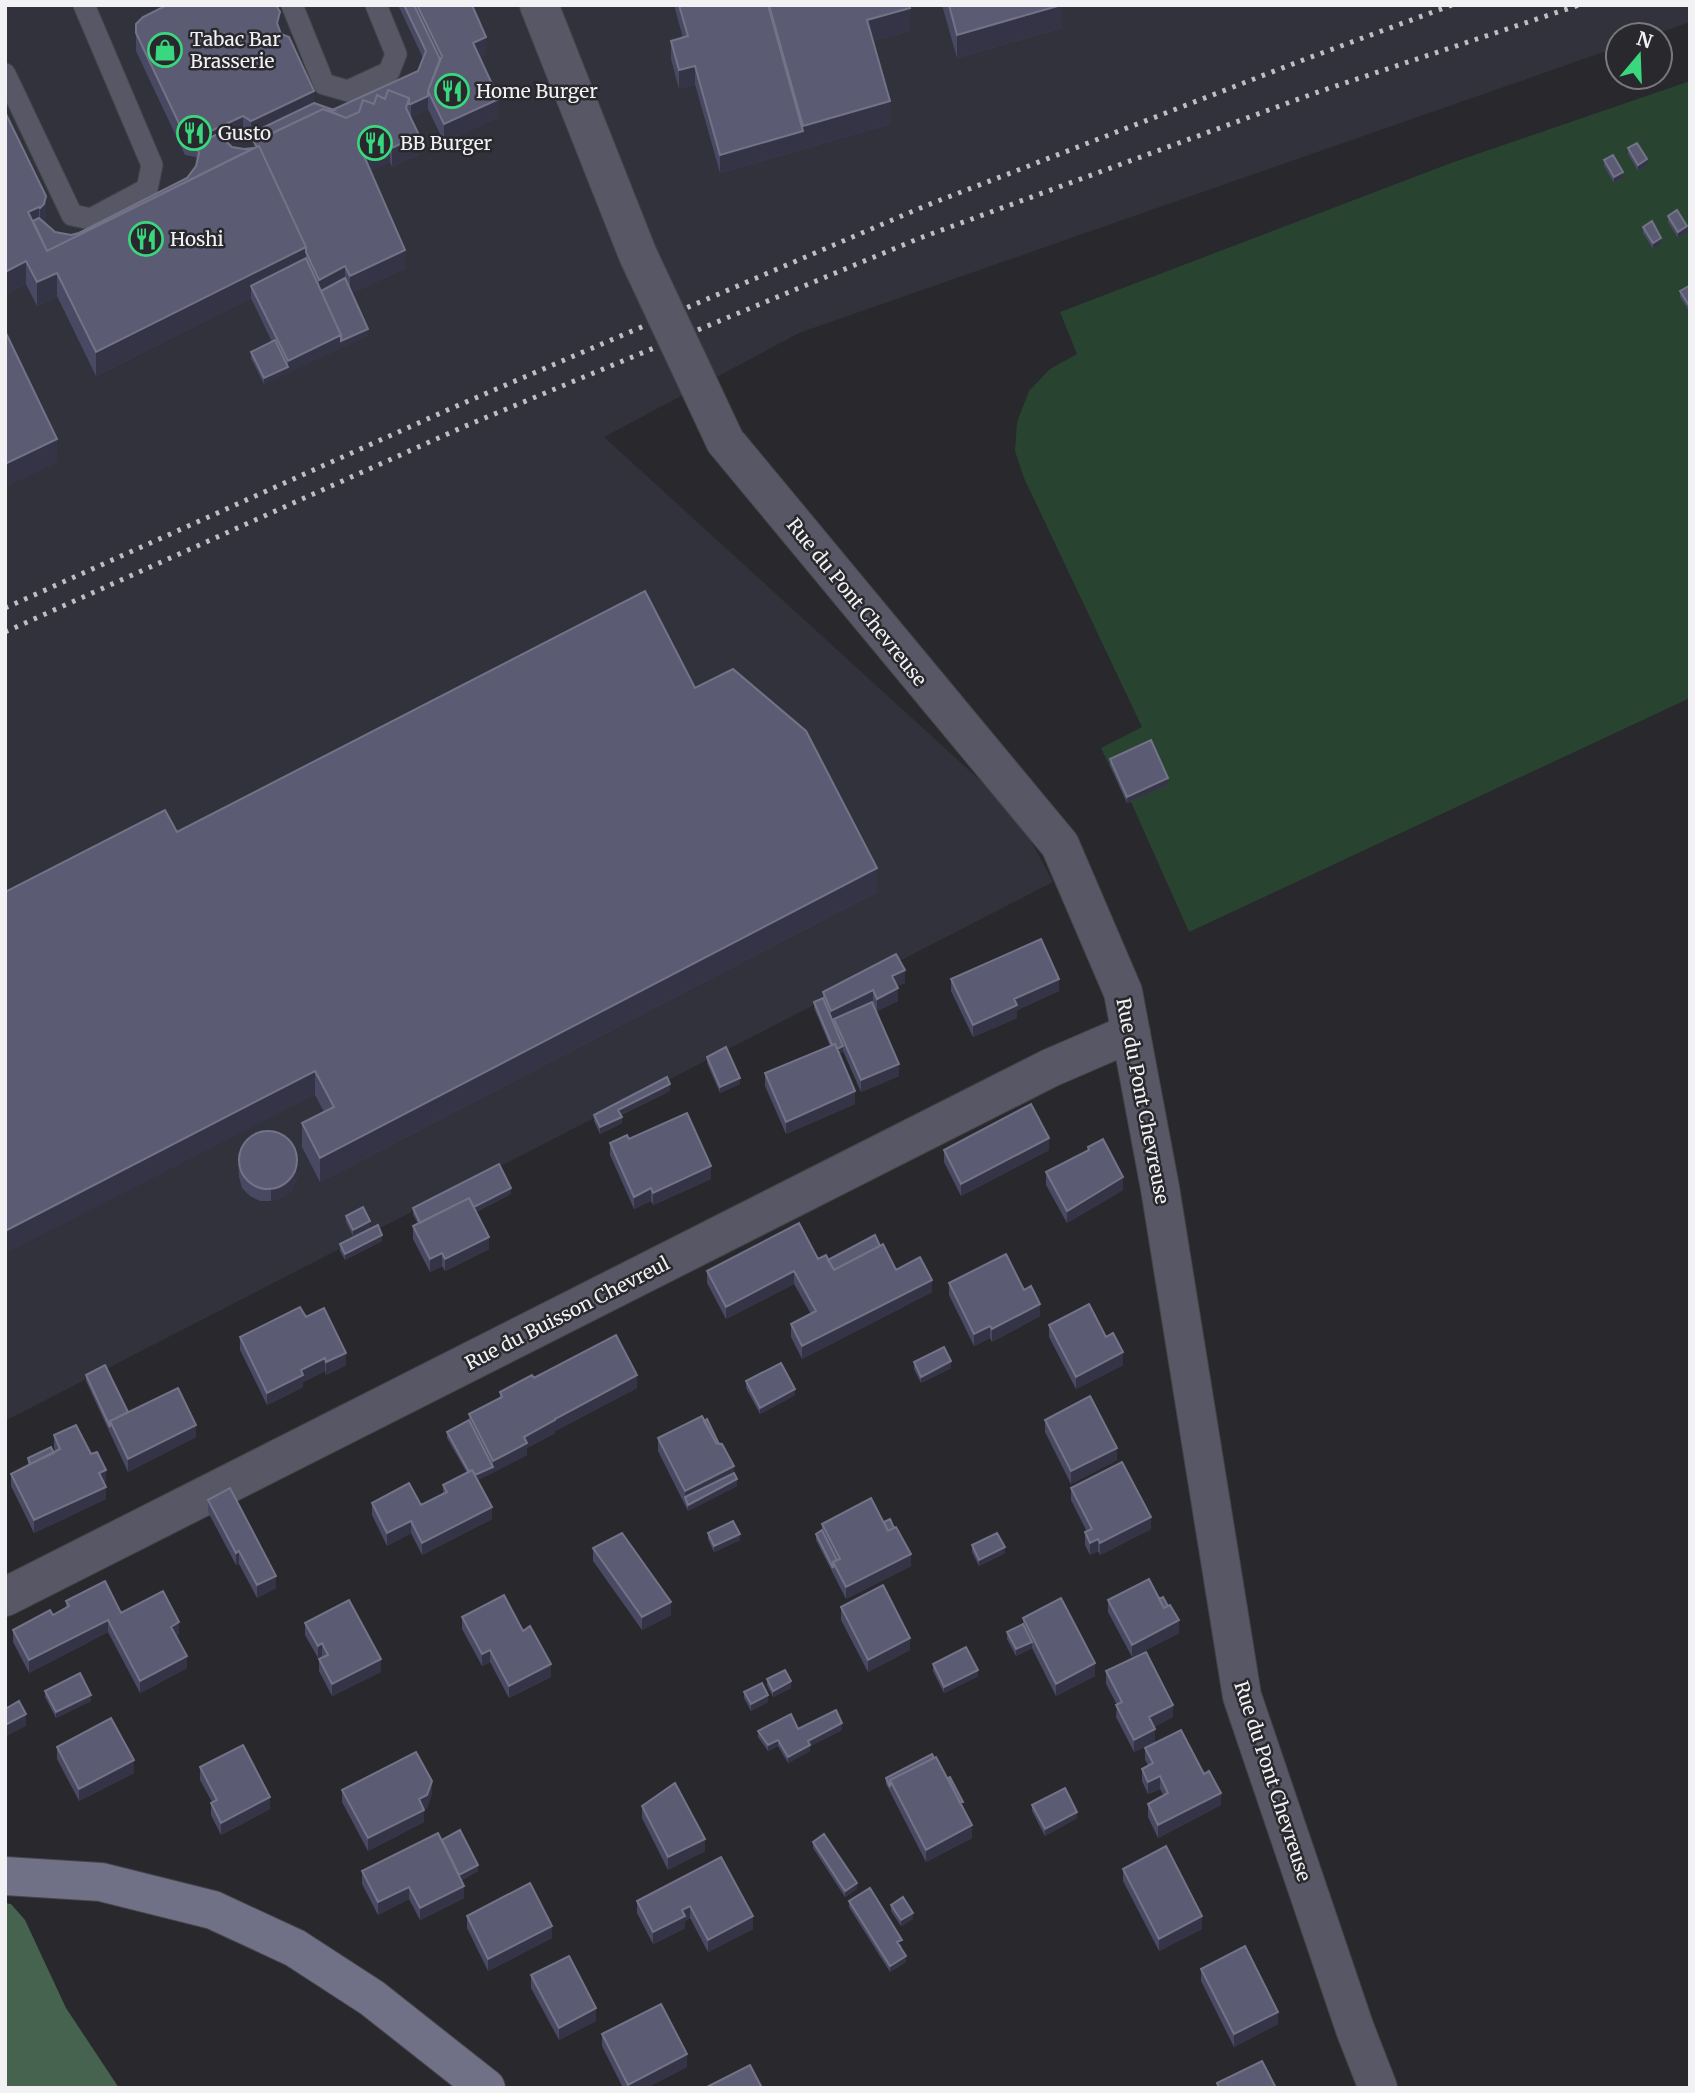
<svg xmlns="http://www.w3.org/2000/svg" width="1695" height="2093" viewBox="0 0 1695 2093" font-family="Merriweather,serif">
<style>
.built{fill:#32323c}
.green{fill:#294331}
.forest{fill:#45634e}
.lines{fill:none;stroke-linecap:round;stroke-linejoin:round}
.lane-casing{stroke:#444449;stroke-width:23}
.street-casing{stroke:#444449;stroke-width:40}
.secondary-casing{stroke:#444449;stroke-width:40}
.lane{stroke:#575765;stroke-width:21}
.street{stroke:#575765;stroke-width:38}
.secondary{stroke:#707086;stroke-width:38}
.rail{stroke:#bfbfc2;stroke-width:5;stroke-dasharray:3.5 7;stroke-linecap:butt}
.street-bridge-casing{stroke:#444449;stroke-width:40;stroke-linecap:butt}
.street-bridge{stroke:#575765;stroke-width:38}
.wall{fill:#4a4964;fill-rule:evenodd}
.shaded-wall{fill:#353447}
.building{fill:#5c5b74;stroke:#737388;stroke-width:2}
.labels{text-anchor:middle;stroke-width:5;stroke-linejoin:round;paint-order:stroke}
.poi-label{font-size:19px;fill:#f2f2f5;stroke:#28282d;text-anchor:start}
.street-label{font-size:19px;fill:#f2f2f5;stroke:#28282d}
</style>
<rect width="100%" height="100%" fill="#28282d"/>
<path class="built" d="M5,5h1685v17l-37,13h-35v12l-819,286 -195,104 412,376 37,69 -1048,539z"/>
<path class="green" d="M1690,81v617l-501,234 -58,-130 -4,1 -26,-55 41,-21 -118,-249 -9,-27 2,-29 12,-31 21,-22 27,-15 -17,-42 391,-149z"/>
<path class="forest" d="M5,1903l6,1 14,16 41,88 53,80h-114z"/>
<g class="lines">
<g class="lane-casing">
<path id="lane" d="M292,5l32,79 24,7 41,-19 7,-18 -20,-49
M5,74l67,141 19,4 56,-30 5,-24 -68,-160"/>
</g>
<g class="street-casing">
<path id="street" d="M539,5l99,250
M725,441l335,404 63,147 37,196 82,508 113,333 23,59
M5,1597l1045,-529 81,-35"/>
</g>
<g class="secondary-casing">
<path id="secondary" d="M5,1876l96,6 112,28 82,38 77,50 114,90"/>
</g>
<use href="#lane" class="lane"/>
<use href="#street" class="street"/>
<use href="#secondary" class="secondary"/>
<path class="rail" d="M5,608l447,-200 473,-202 378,-146 149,-55
M5,632l458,-205 457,-189 395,-145 264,-88"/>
<g class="street-bridge-casing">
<path id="street-bridge" d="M638,255l87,186"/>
</g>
<use href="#street-bridge" class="street-bridge"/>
</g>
<path class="wall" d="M398,5h74l14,50 -7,3 20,59 -55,25 -16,-33 -17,8 8,37 -27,13 -2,-5 -20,9 35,97 -53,25 16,42 -104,49 -13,-26v-6l21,-10 -21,-44 -155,78 -39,-80 -20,10 -11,-22 -21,11v-183l41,107 -1,4 10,9 16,3 8,-2 108,-55 9,-12 1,-6 -1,-3 -11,-2 -49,-104v-27l144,7 34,72 20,7 84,-39 5,-13zM243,134l8,5 7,-3 1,3 -5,3v5l-10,2 -12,-2 -5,-5z
M674,5h235l1,26 -37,10 17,83 -170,49 -25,-89 -16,5 -8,-30v-18l12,-3z
M942,5h120v23l-105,30z
M1628,148l19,17 -9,6 -10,-17z
M1604,160l19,18 -9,5 -10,-17z
M1668,216l19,17 -9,5 -10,-16z
M1643,227l18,17 -8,5 -10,-16z
M1690,287v26l-10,-16v-6z
M695,688l182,204 -557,290 -18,-35v-24l22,-11 -147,-280z
M1110,759l58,26 -41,18 -17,-38z
M951,979l108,12 -42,19v8l-44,19 -22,-46z
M905,983l-8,3 1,15 -21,10 -4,-9 -1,1 27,73 -38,16 -18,-41 -4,3 16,50 -69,30 -21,-48v-13l65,-27 -16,-38v-6l9,-4v-6z
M707,1057l33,27 -20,9 -13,-30z
M670,1091l-49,24 1,8 -22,11 -6,-13v-6z
M629,1139l82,40 -58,26 -2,-4 -17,8 -24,-54v-12z
M1088,1147l35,43 -56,33 -21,-38v-13l42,-22z
M944,1150h105l-88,46 -17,-34z
M238,1154l59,24 -6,13 -6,5 -14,5h-11l-10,-5 -8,-8 -3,-11z
M511,1194l-35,18 13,37 -44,22 -3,-5 -12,6 -17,-33v-13l5,-2 -5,-10v-6z
M346,1216l24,11 -17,9 -7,-14z
M382,1241l-37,19 -5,-9v-7z
M880,1246l16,24 36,22 -130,67 -11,-22v-13l20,-10 -17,-30 -68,35 -19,-36v-12l111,-12 10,1z
M949,1283l75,7 16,26 -48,26 -2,-4 -16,8 -25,-51z
M306,1317l40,48 -20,10 -1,-4 -22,11v5l-36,18 -27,-55v-13z
M1049,1325l57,12 17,28 -47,24 -27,-52z
M914,1362l37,6 -30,15 -7,-14z
M86,1375l42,37 68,25 -68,35 -42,-91z
M534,1378l103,10 -82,43v2l-28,15v7l-50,25 15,39 -70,36 -11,-22 -24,13 -15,-31v-12l49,2 22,-12v-8l24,-12 -20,-35v-6l22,-12v-6l31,-16v-6z
M746,1381l49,14 -35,19 -14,-26z
M1045,1420l72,40 -46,24 -26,-52z
M54,1435l37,19 15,28 -2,1 2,16 -72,34 -23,-47v-12l17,-9v-7l28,-6 -2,-4z
M658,1438l79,48 -49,25 -30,-60z
M1071,1488l80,41 -51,26 -2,-4 -8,4 -5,-10v-13h2l-16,-32z
M208,1500l68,88 -19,10 -18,-34 -3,1 -28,-53z
M884,1522l27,44 -65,33 -30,-59v-6l6,-4v-6z
M708,1533l32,7 -26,12 -6,-13z
M972,1545l33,8 -26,13 -7,-14z
M593,1548l78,67 -29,15 -49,-69z
M1159,1599l20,34 -47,24 -24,-45v-12z
M66,1601l55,12 58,21 -3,2 11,32 -47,25 -32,-61 -79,41 -16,-31v-12l40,-15 13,-7z
M841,1607l69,43 -42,22 -27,-52z
M462,1617l61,14 28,46 -42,21 -19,-36 -8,4 -20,-37z
M1023,1618l72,58 -39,20 -24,-48 -16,8 -9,-17v-7l16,-8z
M305,1623l76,49 -49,24 -13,-25v-12l4,-2 -1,-1 -4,2 -13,-23z
M933,1664l45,12 -34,17 -11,-22z
M1106,1671l67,46 -19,10 1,15 -21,10 -18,-35 1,-12 -11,-21z
M767,1679l24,9 -18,9 -6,-12z
M45,1691l46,10 -35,17 -11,-21z
M744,1692l24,10 -17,9 -7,-13z
M798,1729l44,1 -32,16v5l-22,12 -10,-17 -10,5 -10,-14v-6z
M57,1747l77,26 -55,28 -22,-42z
M1145,1748l59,26 17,31 -63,33 -10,-21v-13l16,-8 -4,-7 -12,5 -6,-13v-12l6,-4 -3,-5z
M200,1767l70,42 -49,26 -10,-20v-12l1,-1 -12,-22z
M886,1778h62l15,30 9,30 -46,24 -40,-78z
M342,1790l90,3 -5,15 -3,1v13l-56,29 -26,-49z
M1032,1805l45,13 -32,18 -13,-25z
M642,1806l63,45 -37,19 -26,-52z
M442,1840l36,31 -16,9 2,18 -44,22 -11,-21 -31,16 -16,-31v-13z
M813,1842l44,47 -12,8 -32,-49z
M721,1857l32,72 -45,23 -18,-34 -5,3v7l-32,16 -16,-31v-12z
M1123,1869l79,60 -43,22 -36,-70z
M849,1901l53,45 -2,1 6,15 -16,10 -41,-65z
M891,1905l22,14 -12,7 -10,-15z
M467,1916l85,22 -64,33 -21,-43z
M1201,1969l77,55 -44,23 -33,-66z
M531,1975l65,46 -37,19 -28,-52z
M602,2034l85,33 -41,21h-23l-21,-42z"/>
<path class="shaded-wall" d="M1062,5v23l-105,30v-23z
M910,8v23l-43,12v-23z
M280,12v18l-3,-7z
M486,37v18l-13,6v-18z
M695,66v18l-16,5v-19z
M314,91v18l-56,21v6l-7,3v-18z
M428,96v13l-17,8v-13z
M499,99v18l-55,25v-18z
M890,101v23l-170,49v-18l83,-24v-5z
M243,116v18l-44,21 -3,-11v13v-19z
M419,135v19l-27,13v-19z
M390,144v18l-26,12v-18z
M1647,159v6l-9,6v-6z
M1623,172v6l-9,5v-6z
M46,196v23l-2,9 -4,4v-24z
M39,207v23l-11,-7v-11z
M1687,226v7l-9,5v-6z
M1661,238v6l-8,5v-6z
M306,247v23l-55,16v12l-155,78v-24z
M405,250v18l-55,26v-18z
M26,261v23l-21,11v-23z
M345,266v19l-26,7v-12z
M57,273v23l-20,10v-24z
M368,329v6l-80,38v-12l53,-26z
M288,367v6l-24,11v-6z
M57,439v24l-52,24v-23z
M1168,778v7l-41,18v-6z
M877,868v24l-557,290v-24z
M905,970v13l-13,5v-12z
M1059,979v12l-42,19v8l-44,19v-12l41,-26z
M898,988v13l-21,10v-12z
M873,990v12l-38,19 -1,-2v3l-3,2v-13z
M843,1046v6l-8,4v-6z
M899,1064v12l-38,16v-12z
M315,1071v24l-310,159v-23z
M740,1078v6l-20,9v-6z
M670,1084v7l-52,25v-6z
M855,1091v13l-69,30v-12z
M622,1117v6l-22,11v-7z
M1049,1138v12l-88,46v-12z
M297,1165v13l-6,13 -6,5 -14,5v-12z
M711,1166v13l-58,26v-12z
M1123,1177v13l-56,33v-12z
M511,1188v6l-40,20v-6z
M651,1188v13l-17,8v-12z
M370,1221v6l-17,9v-6z
M382,1235v6l-37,19v-6z
M489,1237v12l-44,22v-12z
M442,1253v13l-12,6v-13z
M794,1271v13l-68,35v-12z
M932,1280v12l-130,67v-13z
M1040,1304v12l-48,26v-13z
M990,1326v12l-16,8v-12z
M1123,1352v13l-47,24v-12z
M346,1353v12l-20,10v-13z
M325,1358v13l-22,11v5l-36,18v-12l34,-23z
M951,1361v7l-30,15v-6z
M637,1375v13l-82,43v2l-28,15v7l-34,18 -21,10v-7l21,-9v-6l31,-24 31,-18z
M795,1389v6l-35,19v-6z
M196,1425v12l-68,35v-13z
M1117,1448v12l-46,24v-13z
M734,1466v13l-49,18v-6z
M106,1470v12l-7,4v-13z
M737,1479v7l-49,25v-6z
M106,1487v12l-72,34v-13z
M492,1507v12l-70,36v-12z
M1151,1517v12l-51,26v-12z
M411,1521v12l-24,13v-13z
M740,1534v6l-26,12v-6z
M1098,1539v12l-8,4v-12z
M1005,1547v6l-26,13v-6z
M239,1551v13l-3,1v-12z
M911,1554v12l-65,33v-12z
M276,1576v12l-19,10v-13z
M671,1602v13l-29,15v-13z
M108,1620v12l-79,41v-13z
M1179,1620v13l-47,24v-12z
M179,1622v12l-8,5v-12z
M910,1638v12l-42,22v-12z
M1032,1642v6l-16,8v-7z
M322,1643v13l-4,2v-12z
M490,1650v12l-8,4v-12z
M187,1656v12l-47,25v-12z
M381,1659v13l-49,24v-12z
M1095,1663v13l-39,20v-12z
M551,1664v13l-42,21v-12z
M978,1670v6l-34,17v-6z
M791,1681v7l-18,9v-6z
M91,1695v6l-35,17v-6z
M768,1695v7l-17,9v-7z
M1173,1705v12l-24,13v-13z
M26,1714v12l-21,11v-12z
M842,1723v7l-32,16v5l-22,12v-6l20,-16z
M1155,1729v13l-21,10v-12z
M778,1740v6l-10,5v-6z
M134,1760v13l-55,28v-12z
M1160,1776v13l-12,5v-12z
M432,1781v12l-5,15 -8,4v-13z
M1221,1793v12l-63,33v-13z
M270,1797v12l-49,26v-12z
M424,1810v12l-56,29v-13z
M1077,1812v6l-32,18v-7z
M972,1825v13l-46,24v-12z
M705,1839v12l-37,19v-13z
M478,1865v6l-21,11v-6z
M857,1883v6l-12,8v-6z
M464,1886v12l-44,22v-12z
M409,1887v12l-31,16v-13z
M690,1906v12l-5,3v7l-32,16v-12l29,-22z
M913,1913v6l-12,7v-6z
M753,1916v13l-45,23v-12z
M1202,1916v13l-43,22v-12z
M552,1926v12l-64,33v-12z
M906,1956v6l-16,10v-6z
M596,2008v13l-37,19v-12z
M1278,2012v12l-44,23v-13z
M687,2054v13l-41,21h-18v-3z"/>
<path class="building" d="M167,5h109l4,7 -3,11 4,11 8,3 25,54 -63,30 -8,-5 -47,22 -11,-2 -49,-103v-9l7,-7z
M404,5h10l26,54 -12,32v5l-17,8h-2v-6l-21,-8 -3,9 -8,-4 -3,9 -11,-4 -4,12 -13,6 -16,-7 88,-40 8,-20z
M417,5h55l14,32 -13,6 26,56 -55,25 -16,-33 14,-35z
M679,5h89l35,126 -83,24 -25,-89 -16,4 -8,-29 17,-5z
M769,5h140l1,3 -43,12 23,81 -87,25z
M949,5h112l-104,30z
M388,90l21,8 -3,10 13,27 -27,13 -2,-4 -26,12 41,94 -55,26 -5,-10 -26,14 -13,-28v-5l-47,-101 -2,1 -3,-5 69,-33 23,9 13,-6 4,-12 11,4 3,-9 8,4z
M314,103l20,7 -4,1 -7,-2 -61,29 -4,-8z
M5,112l41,84 -2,8 -4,4 -1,-1 -11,5 19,39 212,-105 47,101 -210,105 -39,-79 -20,9 -11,-21 -21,11z
M218,134l14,13 12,2 10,-1 -207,103 -14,-30 6,-3 16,14 16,3 8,-2 108,-55 9,-12 3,-13 -3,-9z
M1637,143l10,16 -9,6 -10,-17z
M1613,155l10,17 -9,5 -10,-17z
M1677,210l10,16 -9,6 -10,-16z
M1652,221l9,17 -8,5 -10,-16z
M306,258l35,77 -53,26 -37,-75z
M345,278l23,51 -27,12v-6l-20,-44z
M1689,286l1,1v20l-10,-16z
M5,331l52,108 -52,25z
M275,340l13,27 -24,11 -13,-26z
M645,591l50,97 38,-19 73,62 71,137 -557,290 -18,-35 32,-16 -19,-36 -310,160v-339l160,-82 12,22z
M1151,740l17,38 -41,19 -17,-38z
M1041,939l18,40 -45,20 3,6 -44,20 -22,-46z
M896,954l9,16 -13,6 6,12 -21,11 -4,-9 -42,21 -8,-19z
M823,998l20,48 -6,3 -2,-5 -3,1 -18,-43z
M872,1002l27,62 -38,16 -27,-61z
M835,1044l20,47 -69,31 -21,-49z
M726,1047l14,31 -20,9 -13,-30z
M667,1077l3,7 -52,26 4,7 -22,10 -6,-12z
M1031,1104l18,34 -88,46 -17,-34z
M687,1113l24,53 -58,27 -2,-5 -17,9 -24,-54 17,-8 2,4z
M239 1160a29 29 0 1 1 58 0a29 29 0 1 1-58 0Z
M1103,1139l20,38 -56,34 -21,-39 43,-22 -1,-3z
M499,1164l12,24 -37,19 -5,-9 -49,25 -7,-15z
M469,1198l20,39 -44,22 -3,-6 -12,6 -17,-33z
M363,1207l7,14 -17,9 -7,-14z
M799,1223l19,36 8,-4 8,15 49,-26 13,26 24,-13 12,23 -130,66 -11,-22 25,-13 -22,-40 -68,36 -19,-36z
M378,1225l4,10 -37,19 -5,-10z
M875,1235l5,11 -46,24 -6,-10z
M1006,1254l18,36 7,-4 9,18 -48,25 -2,-3 -16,8 -25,-51z
M1089,1304l17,33 7,-4 10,19 -47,25 -27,-52z
M300,1307l6,10 18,-9 22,45 -20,9 -1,-4 -24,12 2,5 -36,18 -27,-56z
M616,1335l21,40 -82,44v1l-31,17 3,6 -34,18 -24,-47 33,-17 -2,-5 32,-17 2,3z
M944,1347l7,14 -30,16 -7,-15z
M781,1363l14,26 -35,19 -14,-27z
M105,1365l23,47 -18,9v6l-24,-52z
M178,1388l18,37 -68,34 -18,-38z
M1090,1396l27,52 -46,23 -26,-51z
M702,1416l14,27 6,1 12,22 -49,25 -27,-53z
M707,1419l12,25 -3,-1 -12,-22z
M469,1420l24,47 -18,8 -3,-5 -3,2 -22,-40z
M76,1425l15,29 6,-2 9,18 -7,3 7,14 -72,33 -23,-46 49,-25 -6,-14z
M51,1447l3,6 -24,11 -2,-6z
M1122,1462l29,55 -51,26 -2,-4 -8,4 -5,-11 7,-3 -21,-41z
M472,1470l20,37 -70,36 -11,-22 -24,12 -15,-30 37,-20 12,22 26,-13 -4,-7z
M734,1473l3,6 -49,26 -3,-8z
M230,1488l46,88 -19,9 -18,-34 -3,2 -28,-53z
M871,1498l17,33 8,-4 15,27 -65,33 -13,-25 7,-3 -18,-35z
M890,1519l4,9 -6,3 -4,-9z
M733,1521l7,13 -26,12 -6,-13z
M822,1530l15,30 -4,2v6l-17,-34z
M622,1533l49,69 -29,15 -49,-69z
M997,1533l8,14 -26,13 -7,-15z
M1149,1579l15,29 6,-3 9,15 -47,25 -24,-45z
M105,1581l16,32 42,-22 16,31 -8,5 16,29 -47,25 -32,-61 -79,40 -16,-30 37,-20 3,5 16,-9 -3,-5z
M883,1585l27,53 -42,22 -27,-53z
M504,1595l19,36 7,-5 21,38 -42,22 -19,-36 -8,4 -20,-37z
M1163,1597l5,9 -4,2 -5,-9z
M1061,1598l34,65 -39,21 -33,-66z
M349,1600l32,59 -49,25 -13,-25 9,-4 -6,-12 -4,3 -13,-23z
M1023,1624l9,18 -16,7 -9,-17z
M966,1647l12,23 -34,17 -11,-23z
M1146,1652l27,53 -24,12 6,12 -21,11 -18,-35 6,-3 -16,-31z
M785,1670l6,11 -18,10 -6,-12z
M80,1673l11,22 -35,17 -11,-21z
M762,1683l6,12 -17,9 -7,-12z
M19,1701l7,13 -21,11v-20l2,3z
M836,1710l6,13 -34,18 2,4 -22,12 -10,-17 -10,5 -10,-14 33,-17 7,15z
M111,1718l23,42 -55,29 -22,-42z
M1181,1730l23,44 5,-3 12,22 -63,32 -10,-21 20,-11 -8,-17 -12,6 -6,-13 11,-6 -8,-15z
M243,1745l27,52 -49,26 -10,-20 6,-3 -17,-33z
M416,1752l16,29 -5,14 -8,4 5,11 -56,28 -26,-48z
M932,1754l2,4 -44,22v7l-4,-9z
M936,1757l36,68 -46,25 -36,-70z
M950,1777l13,25 -3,1 -12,-25z
M675,1783l30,56 -37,18 -26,-51z
M1065,1788l12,24 -32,17 -13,-24z
M460,1830l18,35 -19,10 -17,-35z
M438,1833l26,53 -44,22 -11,-21 -31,15 -16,-31z
M824,1834l33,49 -12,8 -32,-49z
M1166,1846l36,70 -43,23 -36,-70z
M721,1857l32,59 -45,24 -18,-34 -8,4 3,6 -32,16 -16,-31z
M530,1883l22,43 -64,33 -21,-43z
M870,1888l32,52 -5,2 9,14 -16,10 -41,-65z
M903,1897l10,16 -12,7 -10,-15z
M1245,1946l33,66 -44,22 -33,-65z
M569,1956l27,52 -37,20 -28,-53z
M661,2004l26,50 -59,31 -26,-51z
M1262,2061l14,27h-57l-2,-5z
M750,2065l12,23h-57z"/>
<defs>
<g id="shop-ring" transform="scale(1.75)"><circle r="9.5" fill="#28282d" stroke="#39d87f" stroke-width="1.5"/><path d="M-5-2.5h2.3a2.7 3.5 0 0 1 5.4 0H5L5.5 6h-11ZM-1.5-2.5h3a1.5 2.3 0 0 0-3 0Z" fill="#39d87f"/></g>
<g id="restaurant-ring" transform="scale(1.75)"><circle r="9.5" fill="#28282d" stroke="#39d87f" stroke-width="1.5"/><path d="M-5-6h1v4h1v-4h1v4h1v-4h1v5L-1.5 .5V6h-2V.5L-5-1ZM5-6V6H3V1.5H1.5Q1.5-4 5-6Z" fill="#39d87f"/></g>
</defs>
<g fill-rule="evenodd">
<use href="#shop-ring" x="165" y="50"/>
<use href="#restaurant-ring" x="452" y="91"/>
<use href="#restaurant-ring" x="194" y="133"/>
<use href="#restaurant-ring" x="375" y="143"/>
<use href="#restaurant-ring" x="146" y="239"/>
</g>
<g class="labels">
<g class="poi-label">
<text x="190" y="46">Tabac Bar<tspan x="190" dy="22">Brasserie</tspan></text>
<text x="476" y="98">Home Burger</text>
<text x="218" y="140">Gusto</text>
<text x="400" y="150">BB Burger</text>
<text x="170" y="246">Hoshi</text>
</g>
<g class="street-label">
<text transform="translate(857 602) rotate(51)" y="7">Rue du Pont Chevreuse</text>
<text transform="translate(1143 1101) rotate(79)" y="7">Rue du Pont Chevreuse</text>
<text transform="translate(567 1313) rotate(-27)" y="7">Rue du Buisson Chevreul</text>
<text transform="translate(1273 1781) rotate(72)" y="7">Rue du Pont Chevreuse</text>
</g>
</g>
<rect width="1695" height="2093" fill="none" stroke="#f2f2f5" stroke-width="14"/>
<g transform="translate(1639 56) rotate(19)"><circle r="33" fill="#28282d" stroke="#79797d" stroke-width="2"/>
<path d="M0-5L12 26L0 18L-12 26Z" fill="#39d87f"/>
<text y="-10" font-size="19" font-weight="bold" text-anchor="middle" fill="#f2f2f5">N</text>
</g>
</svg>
